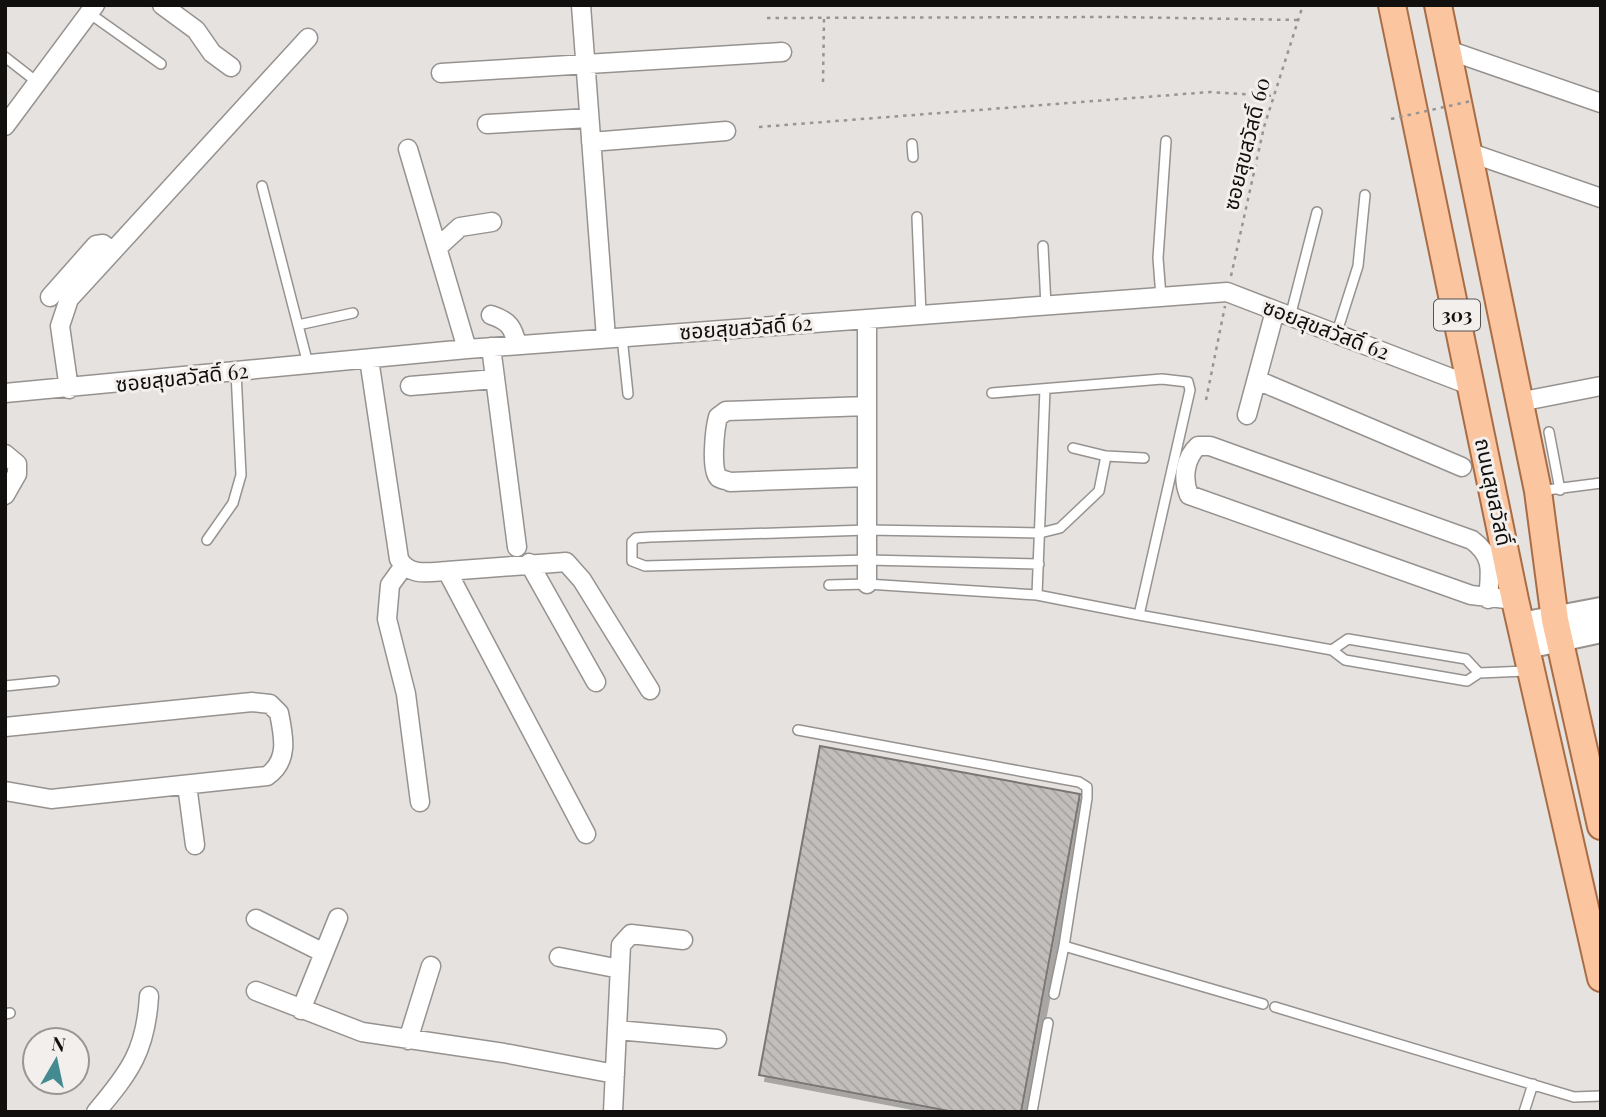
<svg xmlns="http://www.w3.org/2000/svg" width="1606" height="1117" viewBox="0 0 1606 1117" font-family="'Playfair Display','Noto Sans Thai',serif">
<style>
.building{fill:url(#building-back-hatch);stroke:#7a7674;stroke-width:2;filter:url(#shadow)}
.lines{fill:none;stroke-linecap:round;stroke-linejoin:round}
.lane-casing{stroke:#969290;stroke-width:12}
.street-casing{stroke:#969290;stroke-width:21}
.secondary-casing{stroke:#969290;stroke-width:28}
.primary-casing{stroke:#a86d44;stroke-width:30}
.path{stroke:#979492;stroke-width:2.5;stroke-dasharray:3.5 5;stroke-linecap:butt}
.lane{stroke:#fff;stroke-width:9}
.street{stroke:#fff;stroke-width:18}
.secondary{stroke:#fff;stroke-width:24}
.primary{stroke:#fbc5a0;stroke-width:26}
.path-bridge{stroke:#979492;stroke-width:2.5;stroke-dasharray:3.5 5;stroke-linecap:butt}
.labels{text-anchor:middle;stroke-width:6;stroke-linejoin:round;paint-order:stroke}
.shield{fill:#f3efed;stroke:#555352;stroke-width:2}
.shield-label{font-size:19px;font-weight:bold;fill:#11100f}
.street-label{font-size:21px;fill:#11100f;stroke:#f3efed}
</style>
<defs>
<pattern id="building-back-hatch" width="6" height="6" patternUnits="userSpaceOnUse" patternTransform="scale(1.75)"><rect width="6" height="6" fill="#c2bebc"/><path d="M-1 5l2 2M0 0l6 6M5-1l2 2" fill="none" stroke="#a6a2a0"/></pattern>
<filter id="shadow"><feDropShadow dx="6" dy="6" stdDeviation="0" flood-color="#0004"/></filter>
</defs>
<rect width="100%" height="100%" fill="#e5e2df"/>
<path class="building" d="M820,746l260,48 -59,318h-67l-195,-37z"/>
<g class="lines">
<g class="lane-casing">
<path id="lane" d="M89,13l72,51
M5,57l32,25
M912,144l1,13
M262,186l46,178
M917,217l4,98
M1043,246l3,60
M1161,297l-3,-39 8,-117
M1290,317l27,-105
M298,325l55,-12
M1336,335l22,-69 7,-71
M622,337l6,57
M992,393l170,-14 26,3 2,8 -51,225 193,35 13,10 122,21 12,-8 48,-2
M1549,432l11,58
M1106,456l38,2
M1539,491l62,-8
M207,540l26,-37 8,-28 -5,-103
M1039,564l-172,-4 -222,6 -13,-5v-19l4,-4 14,-1 217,-7 173,3 20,-5 39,-37 7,-35 -33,-8
M829,585l38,-1 170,11 102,20
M1037,595l8,-206
M1332,650l16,-11 118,20 13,14
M5,686l49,-5
M798,730l281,52 8,5v11l-23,148 199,58
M1054,994l10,-48
M1275,1007l299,90 27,-1
M5,1014l5,-1
M1032,1112l16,-89
M1524,1112l9,-28"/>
</g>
<g class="street-casing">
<path id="street" d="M162,5l34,25 16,23 19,14
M581,5l25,333
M1448,50l153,53
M441,73l341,-21
M487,124l102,-6
M5,126l90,-121
M591,142l135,-11
M408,149l59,200
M1468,152l133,46
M437,248l23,-21 32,-5
M50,297l46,-52 7,-1 9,7
M491,315c18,6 22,12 26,30
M491,347l26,200
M369,359l30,200c10,18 30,13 48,12l139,263
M1257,380l205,87
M410,386l85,-7
M69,389l-9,-63 9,-27 239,-261
M5,393l462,-44 760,-57 245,94
M1519,402l82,-16
M1247,415l28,-104
M5,454l12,10v10l-12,21
M867,477l-137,5c-1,-1 -10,-3 -11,-4 -9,-6 -4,-50 -1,-61l8,-6 141,-5
M529,563l67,119
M403,567l-13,18 -3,34 19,75 14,108
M447,571l119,-9 16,18 68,110
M867,584v-265
M1488,599c2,-26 7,-42 -16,-59l-262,-94h-12c-13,12 -16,32 -9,49l282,100 44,5
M5,727l247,-25 18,2 9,9c5,24 10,48 -12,63l-216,23 -46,-8
M187,785l8,60
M256,919l68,34
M559,957l61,12
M256,991l106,41 142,21 111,21
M301,1010l37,-92
M617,1030l100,9
M408,1040l23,-74
M96,1112c34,-40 50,-62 53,-116
M613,1112l8,-167 10,-11 52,6"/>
</g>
<g class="secondary-casing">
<path id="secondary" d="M1521,625l80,-15
M1527,646l74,-16"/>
</g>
<g class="primary-casing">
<path id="primary" d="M1392,5l123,595 86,378
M1438,5l100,486 17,129 46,206"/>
</g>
<path class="path" d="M767,18l351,-1 180,3
M823,82l1,-63
M759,127l451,-35 63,4
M1231,276l33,-149 39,-122
M1206,400l19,-94"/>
<use href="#lane" class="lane"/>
<use href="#street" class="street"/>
<use href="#secondary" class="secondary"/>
<use href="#primary" class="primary"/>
<path class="path-bridge" d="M1391,119l80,-18"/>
</g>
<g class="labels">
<rect class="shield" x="1434" y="299.5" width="46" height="31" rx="5"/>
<g class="shield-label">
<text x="1457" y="322">303</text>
</g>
<g class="street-label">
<text transform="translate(1247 144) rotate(-76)" y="7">ซอยสุขสวัสดิ์ 60</text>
<text transform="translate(746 328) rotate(-4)" y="7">ซอยสุขสวัสดิ์ 62</text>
<text transform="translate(1326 330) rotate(21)" y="7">ซอยสุขสวัสดิ์ 62</text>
<text transform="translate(182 378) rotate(-6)" y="7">ซอยสุขสวัสดิ์ 62</text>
<text transform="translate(1493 492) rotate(78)" y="7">ถนนสุขสวัสดิ์</text>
</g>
</g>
<rect width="1606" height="1117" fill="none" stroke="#11100f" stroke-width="14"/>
<g transform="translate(56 1061) rotate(9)"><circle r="33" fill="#f3efed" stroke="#999694" stroke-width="2"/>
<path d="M0-5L12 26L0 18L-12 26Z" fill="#438a91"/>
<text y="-10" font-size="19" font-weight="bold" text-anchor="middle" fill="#11100f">N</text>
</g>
</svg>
